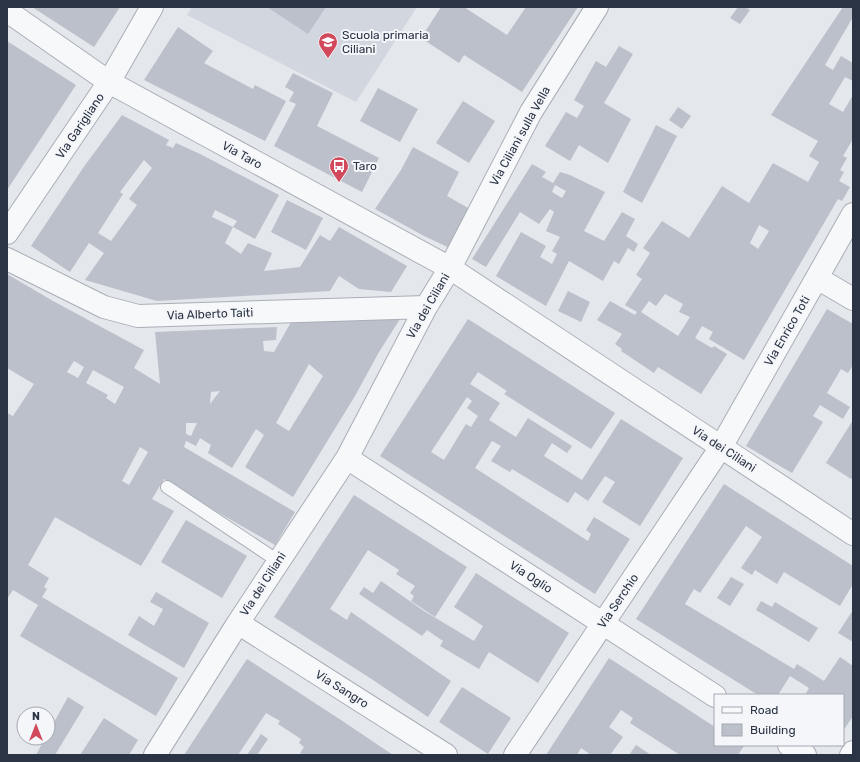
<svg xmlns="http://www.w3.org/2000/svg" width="860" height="762" viewBox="0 0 860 762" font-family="Rubik,sans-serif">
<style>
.built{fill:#d2d6de}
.building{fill:#bbc0ca;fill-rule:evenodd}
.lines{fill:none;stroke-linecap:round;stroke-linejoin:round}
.service-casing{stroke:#a9aeb7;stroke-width:14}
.minor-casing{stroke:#a9aeb7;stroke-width:24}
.service{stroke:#f7f8fa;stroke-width:12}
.minor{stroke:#f7f8fa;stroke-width:22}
.labels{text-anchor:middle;stroke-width:4;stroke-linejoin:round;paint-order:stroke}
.poi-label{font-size:12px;fill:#2b3445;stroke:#f4f6f9;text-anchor:start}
.street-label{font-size:12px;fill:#2b3445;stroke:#f4f6f9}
</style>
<rect width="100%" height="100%" fill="#e4e7ec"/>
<path class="built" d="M192,7h225l-61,95 -169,-87z"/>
<path class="building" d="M32,7h88l-26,40z
M267,7h59l-18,27z
M441,7h23l43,28 19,-28h52l-56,85 -58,-37 -5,8 -38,-25z
M738,7h7l5,3 -10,14 -10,-6z
M843,7h10v10l-28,48 8,5 8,-14 12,7v18l-8,-4 -16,27 14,8 10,-17v44l-10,17 4,2 -7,12 4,2 -5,9 11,6 -8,14 -4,-2 -94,161 -35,-21 4,-7 -11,-6 -7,12 17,10 2,-2 13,8 -26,40 -43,-27 -4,6 -33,-22 1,-2 -7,-5 7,-10 -25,-14 13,-19 25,14 2,-3 -12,-7 17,-26 -6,-4 14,-22 -7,-5 19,-27 27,17 33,-52 27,17 24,-40 35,19 11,-20 -10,-6 9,-15 -47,-26zM759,225l10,6 -11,18 -8,-6zM665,294l18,10 -4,8 11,5 -12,19 -37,-24 8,-11 7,5z
M178,27l35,24 -9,12 49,26 2,-4 31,16 -21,40 -121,-61z
M7,41l69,44 -69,105z
M619,46l14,8 -29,49 27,16 -23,44 -29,-18 -9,16 -25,-15 21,-34 11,6 7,-12 -10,-6 22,-39 10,6z
M293,73l40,20 -16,33 62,32 -17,34 -88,-46 22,-42 -7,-3 5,-9 -9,-5z
M378,88l40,21 -18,33 -40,-21z
M463,101l32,20 -26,42 -33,-20z
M678,107l13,9 -9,13 -13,-9z
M122,115l47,25 -3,5 7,3 3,-5 22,10 81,42 -24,44 -22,-12 4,-6 -22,-11 -3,7 21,10 -8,16 16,11 7,-11 24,10 -8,18 36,-4 20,-32 10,6 9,-14 68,39 -16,26 -32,-3 -20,-13 -9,15 -173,10 -72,-21 19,-27 -15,-10 -19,29 -39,-26 52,-78zM144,160l8,8 -23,31 8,6 -26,36 -13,-8 25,-39 -3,-2z
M656,125l21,11 -35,67 -19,-11z
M413,147l46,25 -12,24 30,17 -21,38 -32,-15 -49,-27 26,-39z
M532,164l14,8 -4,5 11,6 7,-11 10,3 35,17 -21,39 20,10 18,-29 13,7 -9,17 12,8 -4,8 -6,-4 -9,16 -5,-3 -11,20 -34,-20 -23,45 -50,-30 25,-44 25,14 -6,11 12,7 5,-10 -5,-3 8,-14 -14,-6 8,-19 -4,-3 -11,15 -19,-12 -34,55 -14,-8zM555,185l11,6 -4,7 -10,-6z
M287,200l36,18 -17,32 -35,-18z
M7,274l46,27 91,49 -10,18 26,16 -5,-52 122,-5 -1,13 -13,1 1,10 10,1 20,-35 106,2 -21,33 -24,44 -62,101 -48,-30 19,-32 -8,-6 -24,39 -24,-15 3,-8 -11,-7 -4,8 -10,-5 -2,6 111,65 -20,33 -56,-32 -55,-34 -12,20 22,12 -33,55 -86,-49 -27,48 21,13 -5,9 3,2 -5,8 136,81 -22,38 -136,-80 18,-31 -25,-15 -6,9v-186l6,3 21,-32 -27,-16zM74,361l10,6 -6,11 -11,-6zM309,364l14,12 -34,55 -13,-8zM93,370l31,17 -9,17 -9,-6 2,-3 -22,-12zM220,391l-10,13 1,-12zM186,423h11l-6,13 -5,-2zM140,447l8,5 -19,33 -7,-4z
M568,291l22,11 -9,20 -23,-11z
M827,309l26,15v41l-5,8 -7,-4 -14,24 23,14 -7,12 -23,-14 -7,11 10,6 -31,51 -46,-27z
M468,319l147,94 -24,36 -87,-55 3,-3 -29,-19 -8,12 30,19 -11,17 27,17 12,-19 44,28 -5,7 -15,-10 -8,13 38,24 39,-61 62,39 -43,68 -38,-24 13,-20 -10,-6 -17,25 -13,-9 -7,11 -56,-34 -2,3 -19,-11 10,-15 -9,-5 -17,27 113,73 3,-7 -5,-4 8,-13 36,22 -35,55 -215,-138zM467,397l5,4 -5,7 11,8 -7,11 -5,-3 -22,36 -13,-8z
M853,420v57l-2,2 -25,-16z
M724,484l129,82v18l-13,22 -56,-34 -7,12 -22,-14 -3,5 -11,-7 21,-31 -16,-11 -46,67 -6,-4 -9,15 109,65 3,-5 27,17 16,-24 13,9v50l-10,15v-36h-38l4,-7 -19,-12 -12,19h-20l-122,-76z
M354,495l113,72 -32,50 -24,-16 3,-5 -4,-3 5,-7 -19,-12 3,-4 -31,-20 -38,59 17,11 4,-8 100,69 -23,36 -58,-39 -96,-61z
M186,520l61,36 -25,42 -61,-36z
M476,573l93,60 -31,50 -49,-31 -10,17 -39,-23 3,-5 -16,-11 -5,6 -63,-42 5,-7 9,6 8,-12 43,30 50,30 9,-15 -29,-19z
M731,577l13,7 -14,22 -13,-8z
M156,592l53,31 -25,45 -56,-33 11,-19 15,10 9,-17 -13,-7z
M761,601l11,6 3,-5 43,26 -9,14 -53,-32z
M853,610v32l-15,-9z
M609,658l106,69v18h27l2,1 -6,9h-58l-50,-32 3,-5 -12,-8 -12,17 14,10 -13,18h-19l-10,-7 -4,7h-31z
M247,659l94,61 52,35h-90l-3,-2 4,-6 -5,-4 2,-4 -23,-15 2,-3 -14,-8 -28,42h-54z
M462,687l49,31 -23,36 -49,-32z
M68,697l16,10 -29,48h-19l9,-17h3v-5z
M104,718l34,22 -9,15h-49z
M261,734l7,5 -11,16h-10z
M636,745l15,10h-22z"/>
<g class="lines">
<g class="service-casing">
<path id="service" d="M167,487l111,74"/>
</g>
<g class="minor-casing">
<path id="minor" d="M7,11l102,71 341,186 403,266
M7,233l102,-151 43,-75
M7,259l97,48 34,9 288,-9
M817,278l36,21
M347,458l368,238
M238,623l208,132
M789,745l16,10
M155,755l83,-132 109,-165 79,-151 24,-39 81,-156 66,-105
M515,755l206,-308 132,-233
M851,755l2,-3"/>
</g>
<use href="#service" class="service"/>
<use href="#minor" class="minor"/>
</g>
<defs>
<g id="school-pin" transform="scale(1)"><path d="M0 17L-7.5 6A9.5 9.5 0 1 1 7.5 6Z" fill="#d1495b" stroke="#f4f6f9"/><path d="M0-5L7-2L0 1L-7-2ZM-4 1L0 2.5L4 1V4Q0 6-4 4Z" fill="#fff"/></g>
<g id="bus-pin" transform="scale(1)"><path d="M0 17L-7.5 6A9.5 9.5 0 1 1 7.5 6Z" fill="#d1495b" stroke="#f4f6f9"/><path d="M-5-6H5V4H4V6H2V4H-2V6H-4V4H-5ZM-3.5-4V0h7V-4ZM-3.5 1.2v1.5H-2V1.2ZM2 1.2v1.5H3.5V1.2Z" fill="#fff"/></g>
</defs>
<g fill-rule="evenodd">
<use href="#school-pin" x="328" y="42"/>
<use href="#bus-pin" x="339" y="166"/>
</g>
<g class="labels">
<g class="poi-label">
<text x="342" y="39">Scuola primaria<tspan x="342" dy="14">Ciliani</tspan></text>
<text x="353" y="170">Taro</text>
</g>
<g class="street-label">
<text transform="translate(80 126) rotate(-56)" y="4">Via Garigliano</text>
<text transform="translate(520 136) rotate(-61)" y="4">Via Ciliani sulla Vella</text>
<text transform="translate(242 155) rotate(29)" y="4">Via Taro</text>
<text transform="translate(428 306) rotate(-60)" y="4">Via dei Ciliani</text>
<text transform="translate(210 314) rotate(-2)" y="4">Via Alberto Taiti</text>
<text transform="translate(787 331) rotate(-60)" y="4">Via Enrico Toti</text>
<text transform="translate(724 449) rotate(33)" y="4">Via dei Ciliani</text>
<text transform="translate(531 577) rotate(33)" y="4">Via Oglio</text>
<text transform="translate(263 584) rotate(-57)" y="4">Via dei Ciliani</text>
<text transform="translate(618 601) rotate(-56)" y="4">Via Serchio</text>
<text transform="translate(342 689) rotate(32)" y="4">Via Sangro</text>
</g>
</g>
<rect width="860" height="762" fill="none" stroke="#2b3445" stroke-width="16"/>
<rect x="714" y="694" width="130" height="52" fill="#f4f6f9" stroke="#a4a8b1"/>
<rect x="722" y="707" width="20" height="6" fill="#f7f8fa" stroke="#a4a8b1"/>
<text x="750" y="714" font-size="12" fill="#2b3445">Road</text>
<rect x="722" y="724" width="20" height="12" fill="#bbc0ca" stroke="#a4a8b1"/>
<text x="750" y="734" font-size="12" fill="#2b3445">Building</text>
<g transform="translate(36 726)"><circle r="19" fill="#f4f6f9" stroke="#a4a8b1"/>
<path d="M0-3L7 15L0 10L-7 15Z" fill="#d1495b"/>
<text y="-6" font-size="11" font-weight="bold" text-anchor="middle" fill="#2b3445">N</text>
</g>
</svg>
